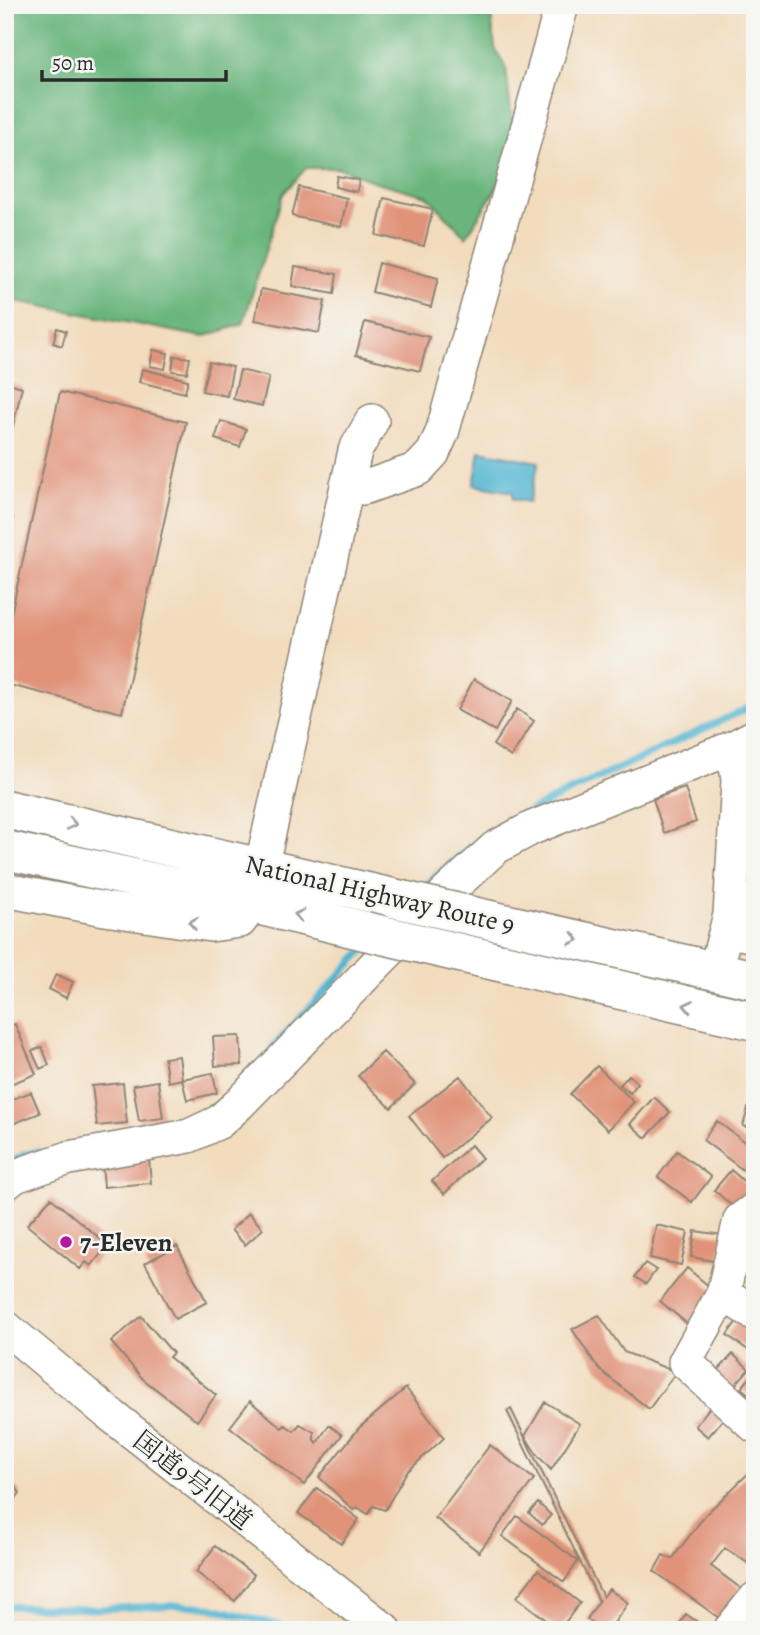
<svg xmlns="http://www.w3.org/2000/svg" width="760" height="1635" viewBox="0 0 760 1635" font-family="Alegreya,'Noto Serif JP',serif">
<style>
.forest{fill:#69b57d;stroke:#4a7054;stroke-width:2}
.water{fill:#53b6d2;stroke:#3f707e;stroke-width:2}
.lines{fill:none;stroke-linecap:round;stroke-linejoin:round}
.stream{stroke:#53b6d2;stroke-width:7}
.building{fill:#e19379}
.minor-casing{stroke:#8e8474;stroke-width:36}
.highway-casing{stroke:#8e8474;stroke-width:41}
.minor{stroke:#fff;stroke-width:33}
.highway{stroke:#fff;stroke-width:38}
.highway-bridge-casing{stroke:#8e8474;stroke-width:41;stroke-linecap:butt}
.highway-bridge{stroke:#fff;stroke-width:38}
.oneway{stroke:#a0a0a0}
.poi-dot{fill:#b5179e;stroke:#f6f6f2;stroke-width:2.5}
.labels{text-anchor:middle;stroke-width:5;stroke-linejoin:round;paint-order:stroke}
.street-label{font-size:26px;fill:#2b2b2b;stroke:#f6f6f2}
.poi-label{font-size:26px;font-weight:bold;fill:#2b2b2b;stroke:#f6f6f2;text-anchor:start}
</style>
<rect width="100%" height="100%" fill="#f6f6f2"/>
<filter id="ink" filterUnits="userSpaceOnUse"><feTurbulence type="fractalNoise" baseFrequency=".0143" numOctaves="2"/><feDisplacementMap in="SourceGraphic" scale="14" xChannelSelector="R" yChannelSelector="G"/><feConvolveMatrix kernelMatrix="1 2 1 2 8 2 1 2 1" color-interpolation-filters="sRGB"/></filter>
<filter id="wash" filterUnits="userSpaceOnUse"><feTurbulence type="fractalNoise" baseFrequency=".00686" numOctaves="4" result="noise"/><feDisplacementMap in="SourceGraphic" scale="28" xChannelSelector="R" yChannelSelector="G"/><feGaussianBlur stdDeviation="1.57" result="paint"/><feColorMatrix in="noise" values="0 0 0 0 0 0 0 0 0 0 0 0 0 0 0 0 0 1.4 0 .05"/><feComposite in="paint" operator="in"/></filter>
<g filter="url(#wash)">
<rect width="100%" height="100%" fill="#f2dcbd"/>
<path class="forest" d="M5,5h482l4,10 4,33 11,20 10,89 -50,80 -39,-41 -54,-15 -33,-13h-34l-23,26 -40,130 -40,13 -198,-38z"/>
<path class="water" d="M480,451l59,11 -10,40 -16,-3v-7l-39,-7z"/>
<g class="lines">
<path class="stream" d="M421,891l17,-17 52,-43 76,-38 189,-88
M272,1048l97,-104
M15,1160l10,-6 14,-2
M5,1606l89,3 87,-4 29,2 85,23"/>
</g>
<g id="blocks">
<path class="building" d="M337,176l22,4 -2,12 -22,-5z
M299,187l48,11 -6,29 -49,-11z
M384,198l49,11 -9,37 -48,-11z
M379,263l59,15 -7,29 -59,-15z
M295,267l42,7 -3,20 -42,-8z
M261,289l64,12 -6,32 -64,-13z
M365,322l64,15 -9,34 -64,-16z
M57,328l9,3 -4,15 -9,-3z
M153,350l15,3 -3,16 -15,-3z
M174,356l16,2 -3,15 -15,-2z
M209,362l24,5 -6,29 -25,-5z
M142,369l46,11 -3,13 -46,-11z
M240,370l29,7 -7,29 -29,-7z
M5,382l17,5 -16,69 -1,-1z
M60,392l126,30 -64,291 -117,-29v-62l4,1z
M221,421l25,8 -6,18 -25,-8z
M5,516l8,2 -7,29h-1z
M474,679l38,22 -17,30 -38,-21z
M517,709l17,12 -23,36 -18,-12z
M685,788l11,34 -32,11 -11,-34z
M56,974l17,8 -7,16 -17,-9z
M15,1024l21,50 -31,12v-58z
M240,1036l2,29 -27,1 -2,-29z
M42,1047l7,18 -9,4 -8,-18z
M383,1052l32,32 -24,24 -33,-32z
M179,1056l3,23 -14,3 -4,-24z
M597,1066l37,36 -26,28 -38,-36z
M213,1073l4,20 -30,7 -5,-21z
M629,1075l9,8 -8,10 -10,-8z
M460,1076l32,42 -50,40 -33,-42z
M158,1081l5,37 -24,3 -6,-36z
M123,1083l4,40 -30,3 -5,-40z
M31,1092l9,21 -35,14v-25z
M654,1097l16,15 -24,26 -16,-14z
M748,1108l7,1v20l-12,-3z
M717,1121l38,29v29l-52,-39z
M471,1145l11,13 -38,36 -12,-13z
M677,1151l34,26 -19,25 -34,-25z
M149,1159l2,24 -47,4 -2,-24z
M731,1170l24,21 -16,21 -25,-22z
M51,1198l52,43 -3,4 5,4 -14,17 -5,-4 -6,7 -53,-44z
M249,1213l14,16 -18,16 -14,-15z
M656,1225l32,7 -7,33 -31,-7z
M755,1225v43l-13,-4z
M695,1231l28,4 -4,27 -28,-5z
M177,1246l30,56 -32,17 -30,-56z
M645,1263l11,7 -10,14 -11,-7z
M687,1268l30,25 -27,33 -30,-25z
M742,1314l13,9v32l-28,-20z
M599,1315l25,37 52,20 -27,37 -50,-40 -27,-40z
M141,1316l32,37 -4,4 47,38 -19,26 -54,-42 -32,-37z
M733,1354l16,15 -19,22 -17,-15z
M755,1372v27l-14,-11z
M406,1388l38,50 -38,35 -21,37 -12,-4 -5,8 -11,-7 -4,3 -34,-33 40,-49z
M250,1401l32,27 3,-3 9,6 6,-7 14,8v8l3,3 12,-18 13,10 -38,50 -74,-58z
M545,1402l35,22 -29,46 -13,-14 -13,-20z
M711,1406l13,12 -16,19 -13,-11z
M511,1409l92,188 6,-8 19,14 -19,27h-7l-15,-11 12,-18 -92,-190z
M490,1445l44,34 -55,73 -44,-34z
M755,1467v101l-30,-20 -14,18 40,30 -21,30 -76,-55 9,-16 9,4 34,-45z
M5,1473l15,20 -15,19z
M317,1488l42,31 -18,25 -43,-31z
M538,1503l13,12 -9,10 -13,-12z
M517,1516l61,45 -14,21 -62,-46z
M215,1546l39,29 -19,26 -39,-29z
M538,1570l42,33 -21,27 -42,-33z
M686,1614l23,16 -32,-2z"/>
</g>
</g>
<g filter="url(#ink)">
<use href="#blocks" fill-opacity="0" stroke="#8e8474" stroke-width="2"/>
<g class="lines">
<g class="minor-casing">
<path id="minor" d="M347,485l16,3 55,-19 15,-16 9,-20 120,-428
M5,890l100,19 106,16 29,-4 13,-17 102,-453 17,-30
M726,930l29,6
M715,971l15,-56 8,-134 -4,-34
M5,1184l10,-8 54,-18 120,-22 30,-14 20,-18 205,-209 51,-47 37,-20 202,-81 21,-11
M755,1209l-15,11 -17,74 -38,68 70,64
M723,1294l32,20
M5,1327l102,85 278,218
M730,1630l25,-31"/>
</g>
<g class="highway-casing">
<path id="highway" d="M5,809l388,89
M5,850l248,54 112,27
M508,924l247,56
M486,959l269,62"/>
</g>
<use href="#minor" class="minor"/>
<use href="#highway" class="highway"/>
<g class="highway-bridge-casing">
<path id="highway-bridge" d="M393,898l115,26
M365,931l121,28"/>
</g>
<use href="#highway-bridge" class="highway-bridge"/>
</g>
<defs><path id="oneway-chevron" d="M-2-3.5L2.5 0L-2 3.5" fill="none" stroke-width="1.6" stroke-linecap="round" stroke-linejoin="round" transform="scale(1.75)"/></defs>
<g class="oneway">
<use href="#oneway-chevron" transform="translate(72 824) rotate(13)"/>
<use href="#oneway-chevron" transform="translate(299 915) rotate(-166)"/>
<use href="#oneway-chevron" transform="translate(193 923) rotate(-171)"/>
<use href="#oneway-chevron" transform="translate(574 939) rotate(13)"/>
<use href="#oneway-chevron" transform="translate(688 1006) rotate(-167)"/>
</g>
</g>
<circle class="poi-dot" cx="66" cy="1242" r="7"/>
<g class="labels">
<g class="street-label">
<text transform="translate(380 894) rotate(13)" y="9">National Highway Route 9</text>
<text transform="translate(193 1480) rotate(38)" y="9">国道9号旧道</text>
</g>
<g class="poi-label">
<text x="80" y="1251">7-Eleven</text>
</g>
</g>
<rect width="760" height="1635" fill="none" stroke="#f6f6f2" stroke-width="28"/>
<path d="M42 70v10h184v-10" fill="none" stroke="#2b2b2b" stroke-width="3.5"/>
<text x="52" y="70" font-size="21" fill="#2b2b2b" stroke="#f6f6f2" stroke-width="5" paint-order="stroke">50 m</text>
</svg>
